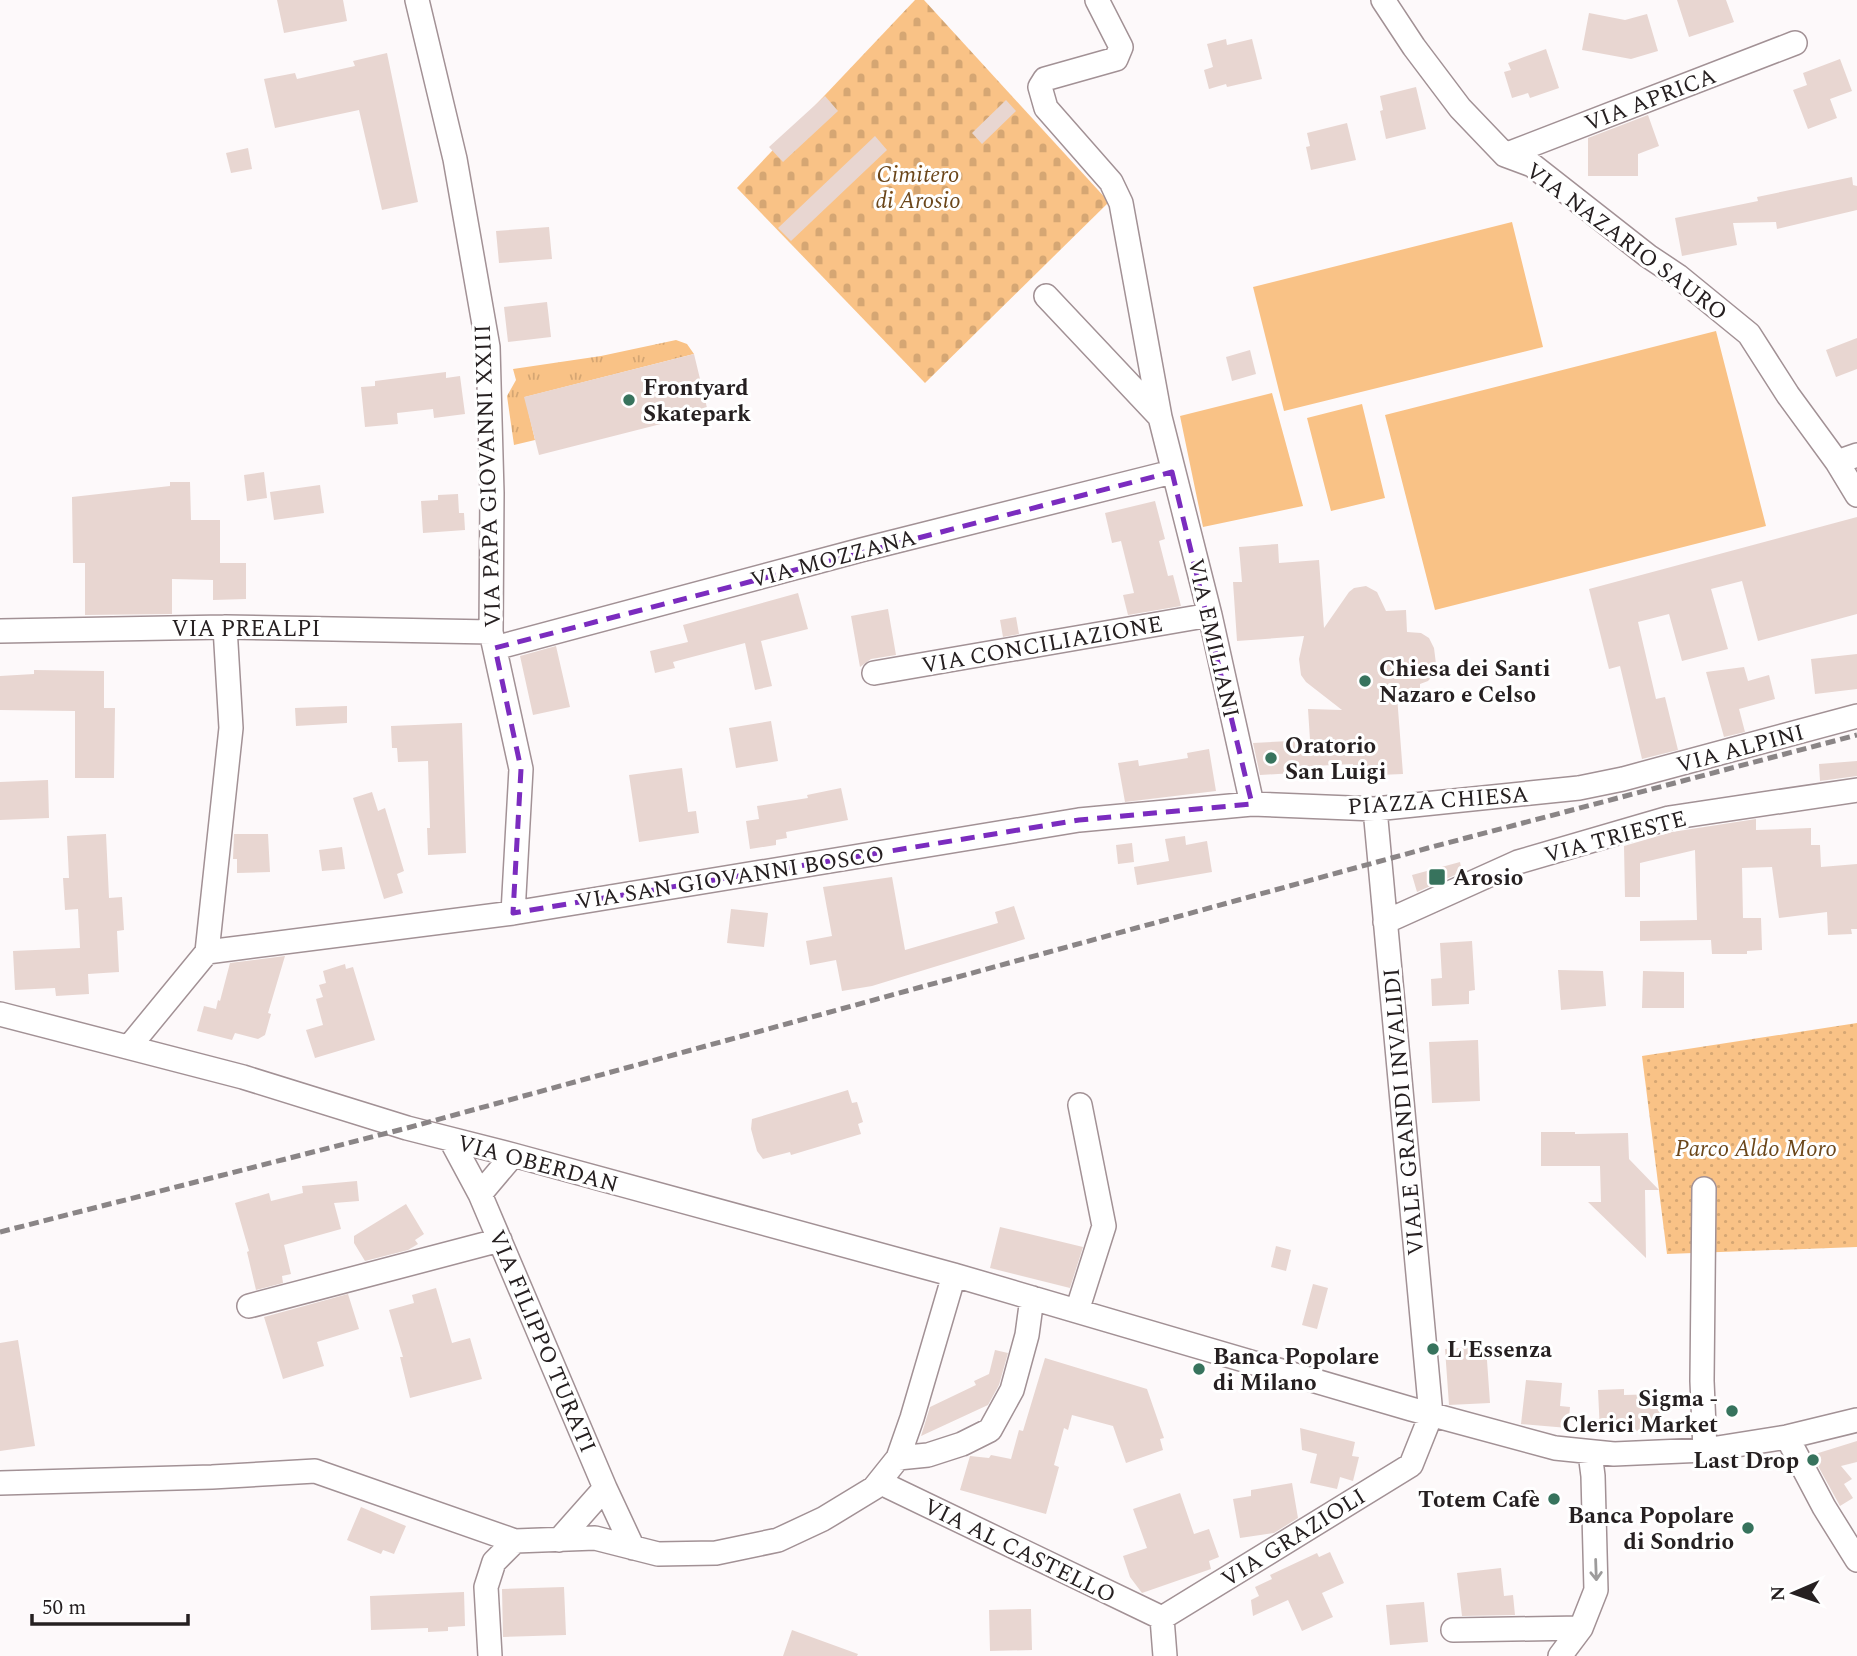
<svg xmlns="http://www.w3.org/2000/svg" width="1857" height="1656" viewBox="0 0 1857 1656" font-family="Spectral,serif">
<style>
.grass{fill:url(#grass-tufts)}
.cemetery{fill:url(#cemetery-stones)}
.park{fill:url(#park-dots)}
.pitch{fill:#f9c286}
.building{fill:#e8d6d1}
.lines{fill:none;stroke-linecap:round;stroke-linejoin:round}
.minor-casing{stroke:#a29195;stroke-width:26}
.minor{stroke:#fff;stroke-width:23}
.rail{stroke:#8a8586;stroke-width:5;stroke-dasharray:10 5;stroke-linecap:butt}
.oneway{stroke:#9d9b9b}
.marked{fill:none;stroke:#7b2cbf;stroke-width:5;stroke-dasharray:14 9;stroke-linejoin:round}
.poi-dot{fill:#37735d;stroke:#fff;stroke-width:2.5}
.labels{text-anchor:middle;stroke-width:6;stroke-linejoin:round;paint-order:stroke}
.street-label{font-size:23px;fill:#262021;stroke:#fff}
.park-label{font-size:23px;font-style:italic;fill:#6b461a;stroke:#fff}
.poi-label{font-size:23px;font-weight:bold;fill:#262021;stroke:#fff;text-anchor:start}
</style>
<defs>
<pattern id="grass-tufts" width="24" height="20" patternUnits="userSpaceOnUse" patternTransform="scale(1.75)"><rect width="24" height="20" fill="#f9c286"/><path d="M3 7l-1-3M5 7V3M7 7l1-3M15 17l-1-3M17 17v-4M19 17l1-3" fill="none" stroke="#d5a673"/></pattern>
<pattern id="cemetery-stones" width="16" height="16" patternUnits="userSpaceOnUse" patternTransform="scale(1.75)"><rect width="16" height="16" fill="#f9c286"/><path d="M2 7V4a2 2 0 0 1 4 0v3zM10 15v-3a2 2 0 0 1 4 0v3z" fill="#d5a673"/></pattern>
<pattern id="park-dots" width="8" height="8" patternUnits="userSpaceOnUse" patternTransform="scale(1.75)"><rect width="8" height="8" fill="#f9c286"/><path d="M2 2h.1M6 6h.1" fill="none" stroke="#d5a673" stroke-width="1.8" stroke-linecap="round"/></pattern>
</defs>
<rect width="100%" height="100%" fill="#fdf9fa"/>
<path class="grass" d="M676,340l11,4 7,10 -169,43 10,43 -21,5 -7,-49 9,-16 -3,-11 88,-13z"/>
<path class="cemetery" d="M915,0h9l185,202 -184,181 -188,-195z"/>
<path class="park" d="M1857,1023v224l-190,7 -25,-198z"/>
<path class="pitch" d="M1512,222l31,125 -259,64 -31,-124z
M1716,331l50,195 -331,84 -50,-195z
M1272,393l31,113 -100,21 -23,-111z
M1362,404l23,94 -54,13 -24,-93z"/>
<path class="building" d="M277,0h66l4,21 -63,12z
M1677,0h49l8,22 -45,15z
M1589,13l36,7 22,-6 11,37 -27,8 -49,-9z
M1226,39l1,6 25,-6 10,40 -35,8 -1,-3 -17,5 -5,-19 9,-3 -6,-23z
M1546,49l13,39 -29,10 -2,-5 -16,5 -8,-26 7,-2 -3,-7z
M387,53l31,149 -36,8 -23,-100 -84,18 -11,-49 31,-6 2,6 58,-13 -2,-5z
M1840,59l12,32 -22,8 7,19 -29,11 -15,-39 14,-5 -4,-12z
M1416,87l10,42 -40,10 -6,-28 3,-1 -3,-14z
M825,96l13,15 -55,51 -14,-15z
M1006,100l10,11 -34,33 -10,-11z
M1648,115l11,31 -21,8v22h-50v-38z
M1347,123l9,37 -45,10 -5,-23 4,-1 -3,-13z
M875,136l12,14 -96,91 -13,-13z
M248,148l4,21 -21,4 -5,-20z
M1852,177l1,8 4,1v24l-80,19 -1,-7 -43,1 4,22 -55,11 -7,-38 83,-17 -1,-4z
M549,227l3,32 -53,4 -3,-32z
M547,302l4,35 -43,5 -4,-35z
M1857,338v31l-21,8 -10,-27z
M1250,350l6,24 -24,7 -6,-24z
M694,354l14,58 -169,43 -15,-58z
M446,372v6l14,-2 5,38 -31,4 -1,-9 -36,4 1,11 -33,3 -4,-40 14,-1v-5z
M264,472l3,26 -20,3 -3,-26z
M170,482h20l1,38h29v43h26v36l-33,1v-20l-41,-1v35l-87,1v-52h-12l-1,-66 98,-11z
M320,485l4,28 -50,7 -4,-28z
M458,494l1,19h5l1,17 -42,3 -2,-32 17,-1v-5z
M1155,501l10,38 -6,2 9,35 5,-1 8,31 -53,9 -5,-20 11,-2 -13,-52 -9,2 -7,-30z
M1857,517v97l-99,27 -16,-60 -31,8 17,60 -46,12 -13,-47 -31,8 18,77 9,-2 13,53 -36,9 -22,-93 -11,3 -20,-80z
M1278,544l1,19 40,-3 5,68 25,-36 5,-4 12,-2 11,6 9,19 20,-1 1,22 14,1 8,5 5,10 2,16 -3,11 -5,6 -8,3v10l-23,2 6,78 -49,2 -1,-12 -59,3v6l-34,2 -7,-32 57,-3 -2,-31 34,1 -36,-28 -5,-7 -2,-16 5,-23 -67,5 -4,-59h9l-3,-35z
M798,593l10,36 -47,12 11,45 -17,4 -10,-47 -72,19 2,6 -20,5 -5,-22 38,-9 -5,-17z
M888,609l8,46 -25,4 -11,8 -9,-51z
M1016,617l3,17 -16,3 -3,-17z
M556,646l14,61 -37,8 -13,-59z
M1857,654v35l-42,5 -4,-35z
M1744,667l4,14 21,-6 6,24 -36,10 6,23 -21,5 -18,-65z
M34,670l70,1v37h11l-1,70h-39v-67l-75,-1v-34l34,-2z
M347,706v17l-51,3 -1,-18z
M771,721l7,40 -42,7 -7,-40z
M462,723l4,130 -38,2 -1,-27h3l-2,-67 -30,1 -1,-14h-5l-1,-22z
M1209,749l7,42 -91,11 -7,-39 20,-3 1,6 49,-8 -1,-5z
M1857,761v15l-37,5 -1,-17z
M682,768l6,44 8,-1 3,22 -60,9 -10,-67z
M48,780l1,38 -49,2v-38z
M841,788l7,32 -62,12 1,6 -11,2v5l-26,4 -4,-28 13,-2 -2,-13 51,-8 -1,-3z
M372,792l6,19 7,-3 19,63 -7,3 6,19 -19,6 -31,-101z
M1756,819v11l55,-2v17h9l1,22 36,-3v65h-6l1,5 -24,1 -1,-23 -48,6 -7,-51 -30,1 1,50h18l1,32 -15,1v3h-35l-1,-14 -71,1v-20l57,-1 -2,-70 -55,13v34h-15l-1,-51 48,-14z
M106,834l3,64 13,-1 2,33 -7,1 2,41 -31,2 1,20 -33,2 -1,-8 -40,2 -2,-39 67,-3 -2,-39 -13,1 -2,-32h6l-2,-42z
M234,834h34l2,38 -33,1v-14h-4z
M1185,836l1,9 21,-4 5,31 -75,13 -3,-18 35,-6 -4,-22z
M1132,843l2,19 -16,2 -2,-19z
M342,847l3,22 -23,2 -3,-21z
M1460,862l2,10 -45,20 -5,-17z
M892,877l13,73 93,-27 -3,-11 19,-6 11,33 -153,47 -30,5 -6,-31 -26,5 -4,-24 26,-5 -9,-49z
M731,909l37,4 -4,34 -37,-4z
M1472,941l3,49 -6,1v13l-37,2 -1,-27 11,-1 -2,-35z
M285,956l-17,57 3,1 -6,21 -7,4 -23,-6 -3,7 -35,-9 7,-25 12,3 2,-9 2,1 10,-38z
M345,964l1,5 7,-2 22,73 -60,18 -9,-28 17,-5 -7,-26 7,-2 -4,-12 7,-2 -3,-12z
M1558,970l45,1 3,35 -45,4z
M1643,971l41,1v36h-42z
M1478,1040l2,61 -48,2 -3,-61z
M848,1090l4,13 5,-1 6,20 -5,2 3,10 -70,21 -1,-3 -27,7 -6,-8 -6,-22 1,-10z
M1541,1132h34v2l53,-1 1,26 30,31h-14l1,68 -58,-56h13l-1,-36h-59z
M357,1181l2,20 -25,2 7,26 -57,16 7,29 -9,2 1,7 -27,7 -9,-38 2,-1 -14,-48 34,-10 2,8 32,-8 -1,-7z
M406,1204l18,30 -9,6 3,4 -10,6 -43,11 -11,-18v-7z
M1000,1227l83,20 -13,41 -80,-20z
M1276,1246l15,4 -5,21 -15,-4z
M1313,1284l15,4 -11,41 -15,-4z
M436,1288l16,55 18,-5 12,41 -72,19 -10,-41h3l-14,-47 25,-7 -2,-8z
M348,1294l11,35 -42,13 7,24 -41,13 -19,-62z
M18,1340l17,106 -35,5v-108z
M1486,1346l4,57 -41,2 -4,-56z
M995,1350l13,3 -9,32 -11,20 -67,31 9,-29 46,-22 -2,-4 15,-7z
M1045,1358l102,31 17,49 -4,1 3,11 -37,13 -13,-37 -41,-11 -4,15 -4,-2 -10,37 5,2 -13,47 -86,-24 10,-34 19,2 2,-3 20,4 8,-29 4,1z
M1526,1380l36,3 -2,23 10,1 -2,21 -47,-4z
M1624,1389v6l37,-1 1,21 -3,1v14l-59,2 -2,-42z
M1300,1428l55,14 -3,14 7,1 -6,24 -13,-4 -3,12 -27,-6 7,-29 -15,-4z
M1857,1441v21l-16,4 11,13 -8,5 9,14 -13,8 -28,-51z
M1292,1483l6,35 -24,15 -34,5 -7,-39 18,-3v-6z
M1180,1493l14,41 15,-5 10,28 -10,4 2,8 -69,24 -12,-16 -7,-21 24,-8 -14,-39z
M361,1507l45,19 -12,28 -11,-4 -2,4 -34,-14z
M1330,1552l14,31 -22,10 11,24 -31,14 -14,-31 -35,16 -2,-16 8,-4 -4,-9 17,-8 -2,-4 47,-22 2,4z
M1501,1568l3,28 9,-1 2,20 -53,1 -5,-43z
M564,1587l2,48 -63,2 -1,-48z
M464,1592l1,34 -17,1v4l-20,1v-4l-57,2 -1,-34z
M1424,1602l4,40 -38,3 -4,-40z
M1031,1609l1,41 -42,1 -1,-41z
M792,1630l66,24 -1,2h-74z"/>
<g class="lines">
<g class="minor-casing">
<path id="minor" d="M417,0l38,159 33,188 4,146 -1,139 30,137 -8,144
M1097,0l24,47 -5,12 -71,20 -5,8 6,21 65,74 10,21 39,214 50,198 42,189
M1383,0l31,47 46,61 45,47 27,10 116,91 30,20 71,58 39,61 49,67 20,33
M1505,155l290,-112
M1046,296l114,121
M1837,462l20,-7
M0,631l225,-4 266,5
M495,648l366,-98 311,-78
M874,673l336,-58
M1385,922l133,-60 151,-44 188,-28
M207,952l306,-39 566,-93 173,-16 123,5 204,-21 44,-9 234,-63
M0,1014l243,63 164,51 106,27 441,120 457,134 144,39 59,6 91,-4 82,-13 70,-17
M129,1047l78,-95 24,-224 -6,-101
M451,1140l29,54 33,-39
M1704,1189l-2,192 3,69
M480,1194l125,294
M249,1306l251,-66
M1077,1311l27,-85 -24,-121
M1787,1437l37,70 33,53
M898,1458l30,-3 34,-11 28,-14 22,-40 15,-55 5,-37
M879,1482l283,136
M0,1483l212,-6 103,-6 200,70
M559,1540l46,-52 28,60
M1453,1630l128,-2
M490,1656l-4,-69 8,-25 21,-21 80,-3 63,16 58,-1 62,-13 45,-21 51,-31 24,-30 14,-40 42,-143
M1165,1656l-3,-38 249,-153 20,-50 -56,-606
M1560,1656l21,-28 15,-38 -3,-114 -3,-23"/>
</g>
<use href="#minor" class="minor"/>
<path class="rail" d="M0,1232l407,-104 1021,-280 429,-113"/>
</g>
<defs><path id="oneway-shaft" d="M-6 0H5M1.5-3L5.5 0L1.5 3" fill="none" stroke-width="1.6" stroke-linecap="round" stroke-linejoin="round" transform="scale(1.75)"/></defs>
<use class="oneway" href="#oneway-shaft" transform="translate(1596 1570) rotate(88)"/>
<path class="marked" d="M1172,472l80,332 -173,16 -566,93 8,-144 -26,-121z"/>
<g class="poi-dot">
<circle cx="629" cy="400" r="7"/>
<circle cx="1365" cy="681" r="7"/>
<circle cx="1271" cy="758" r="7"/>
<rect x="1428" y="868" width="18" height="18" rx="3.5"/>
<circle cx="1433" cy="1349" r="7"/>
<circle cx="1199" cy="1369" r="7"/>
<circle cx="1732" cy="1411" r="7"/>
<circle cx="1813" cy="1460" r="7"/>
<circle cx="1554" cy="1499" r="7"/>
<circle cx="1748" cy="1528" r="7"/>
</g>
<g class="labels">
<g class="street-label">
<text transform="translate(1650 99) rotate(-21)" y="8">VIA APRICA</text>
<text transform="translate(1627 241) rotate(37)" y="8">VIA NAZARIO SAURO</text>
<text transform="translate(487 476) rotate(-92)" y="8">VIA PAPA GIOVANNI XXIII</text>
<text transform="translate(833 558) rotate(-15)" y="8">VIA MOZZANA</text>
<text x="246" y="636">VIA PREALPI</text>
<text transform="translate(1214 638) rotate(77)" y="8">VIA EMILIANI</text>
<text transform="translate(1042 644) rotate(-10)" y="8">VIA CONCILIAZIONE</text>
<text transform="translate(1740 748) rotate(-15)" y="8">VIA ALPINI</text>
<text transform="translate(1438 800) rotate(-4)" y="8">PIAZZA CHIESA</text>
<text transform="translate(1615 836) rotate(-15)" y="8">VIA TRIESTE</text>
<text transform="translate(730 877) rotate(-9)" y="8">VIA SAN GIOVANNI BOSCO</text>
<text transform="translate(1403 1112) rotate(-95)" y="8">VIALE GRANDI INVALIDI</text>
<text transform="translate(538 1163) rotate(15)" y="8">VIA OBERDAN</text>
<text transform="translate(543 1341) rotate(67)" y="8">VIA FILIPPO TURATI</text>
<text transform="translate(1293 1537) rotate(-32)" y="8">VIA GRAZIOLI</text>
<text transform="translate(1020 1550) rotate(26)" y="8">VIA AL CASTELLO</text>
</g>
<g class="park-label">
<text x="918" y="182">Cimitero<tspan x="918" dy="26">di Arosio</tspan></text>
<text x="1756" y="1156">Parco Aldo Moro</text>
</g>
<g class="poi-label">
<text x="643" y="395">Frontyard<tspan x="643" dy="26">Skatepark</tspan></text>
<text x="1379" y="676">Chiesa dei Santi<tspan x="1379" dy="26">Nazaro e Celso</tspan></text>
<text x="1285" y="753">Oratorio<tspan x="1285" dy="26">San Luigi</tspan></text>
<text x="1453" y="885">Arosio</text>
<text x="1447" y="1357">L'Essenza</text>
<text x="1213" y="1364">Banca Popolare<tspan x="1213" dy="26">di Milano</tspan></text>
<text x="1718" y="1406" text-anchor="end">Sigma -<tspan x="1718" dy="26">Clerici Market</tspan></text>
<text x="1799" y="1468" text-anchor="end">Last Drop</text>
<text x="1540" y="1507" text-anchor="end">Totem Cafè</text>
<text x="1734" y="1523" text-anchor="end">Banca Popolare<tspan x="1734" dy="26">di Sondrio</tspan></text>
</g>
</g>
<g transform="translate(1794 1593) rotate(268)" stroke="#ffffff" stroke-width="5" paint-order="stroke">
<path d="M0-5L12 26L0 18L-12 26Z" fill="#262021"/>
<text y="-10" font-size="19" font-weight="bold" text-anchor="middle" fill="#262021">N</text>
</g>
<path d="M32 1614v10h156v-10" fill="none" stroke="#262021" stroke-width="3.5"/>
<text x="42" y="1614" font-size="21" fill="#262021" stroke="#ffffff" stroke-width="5" paint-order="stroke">50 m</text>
</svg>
